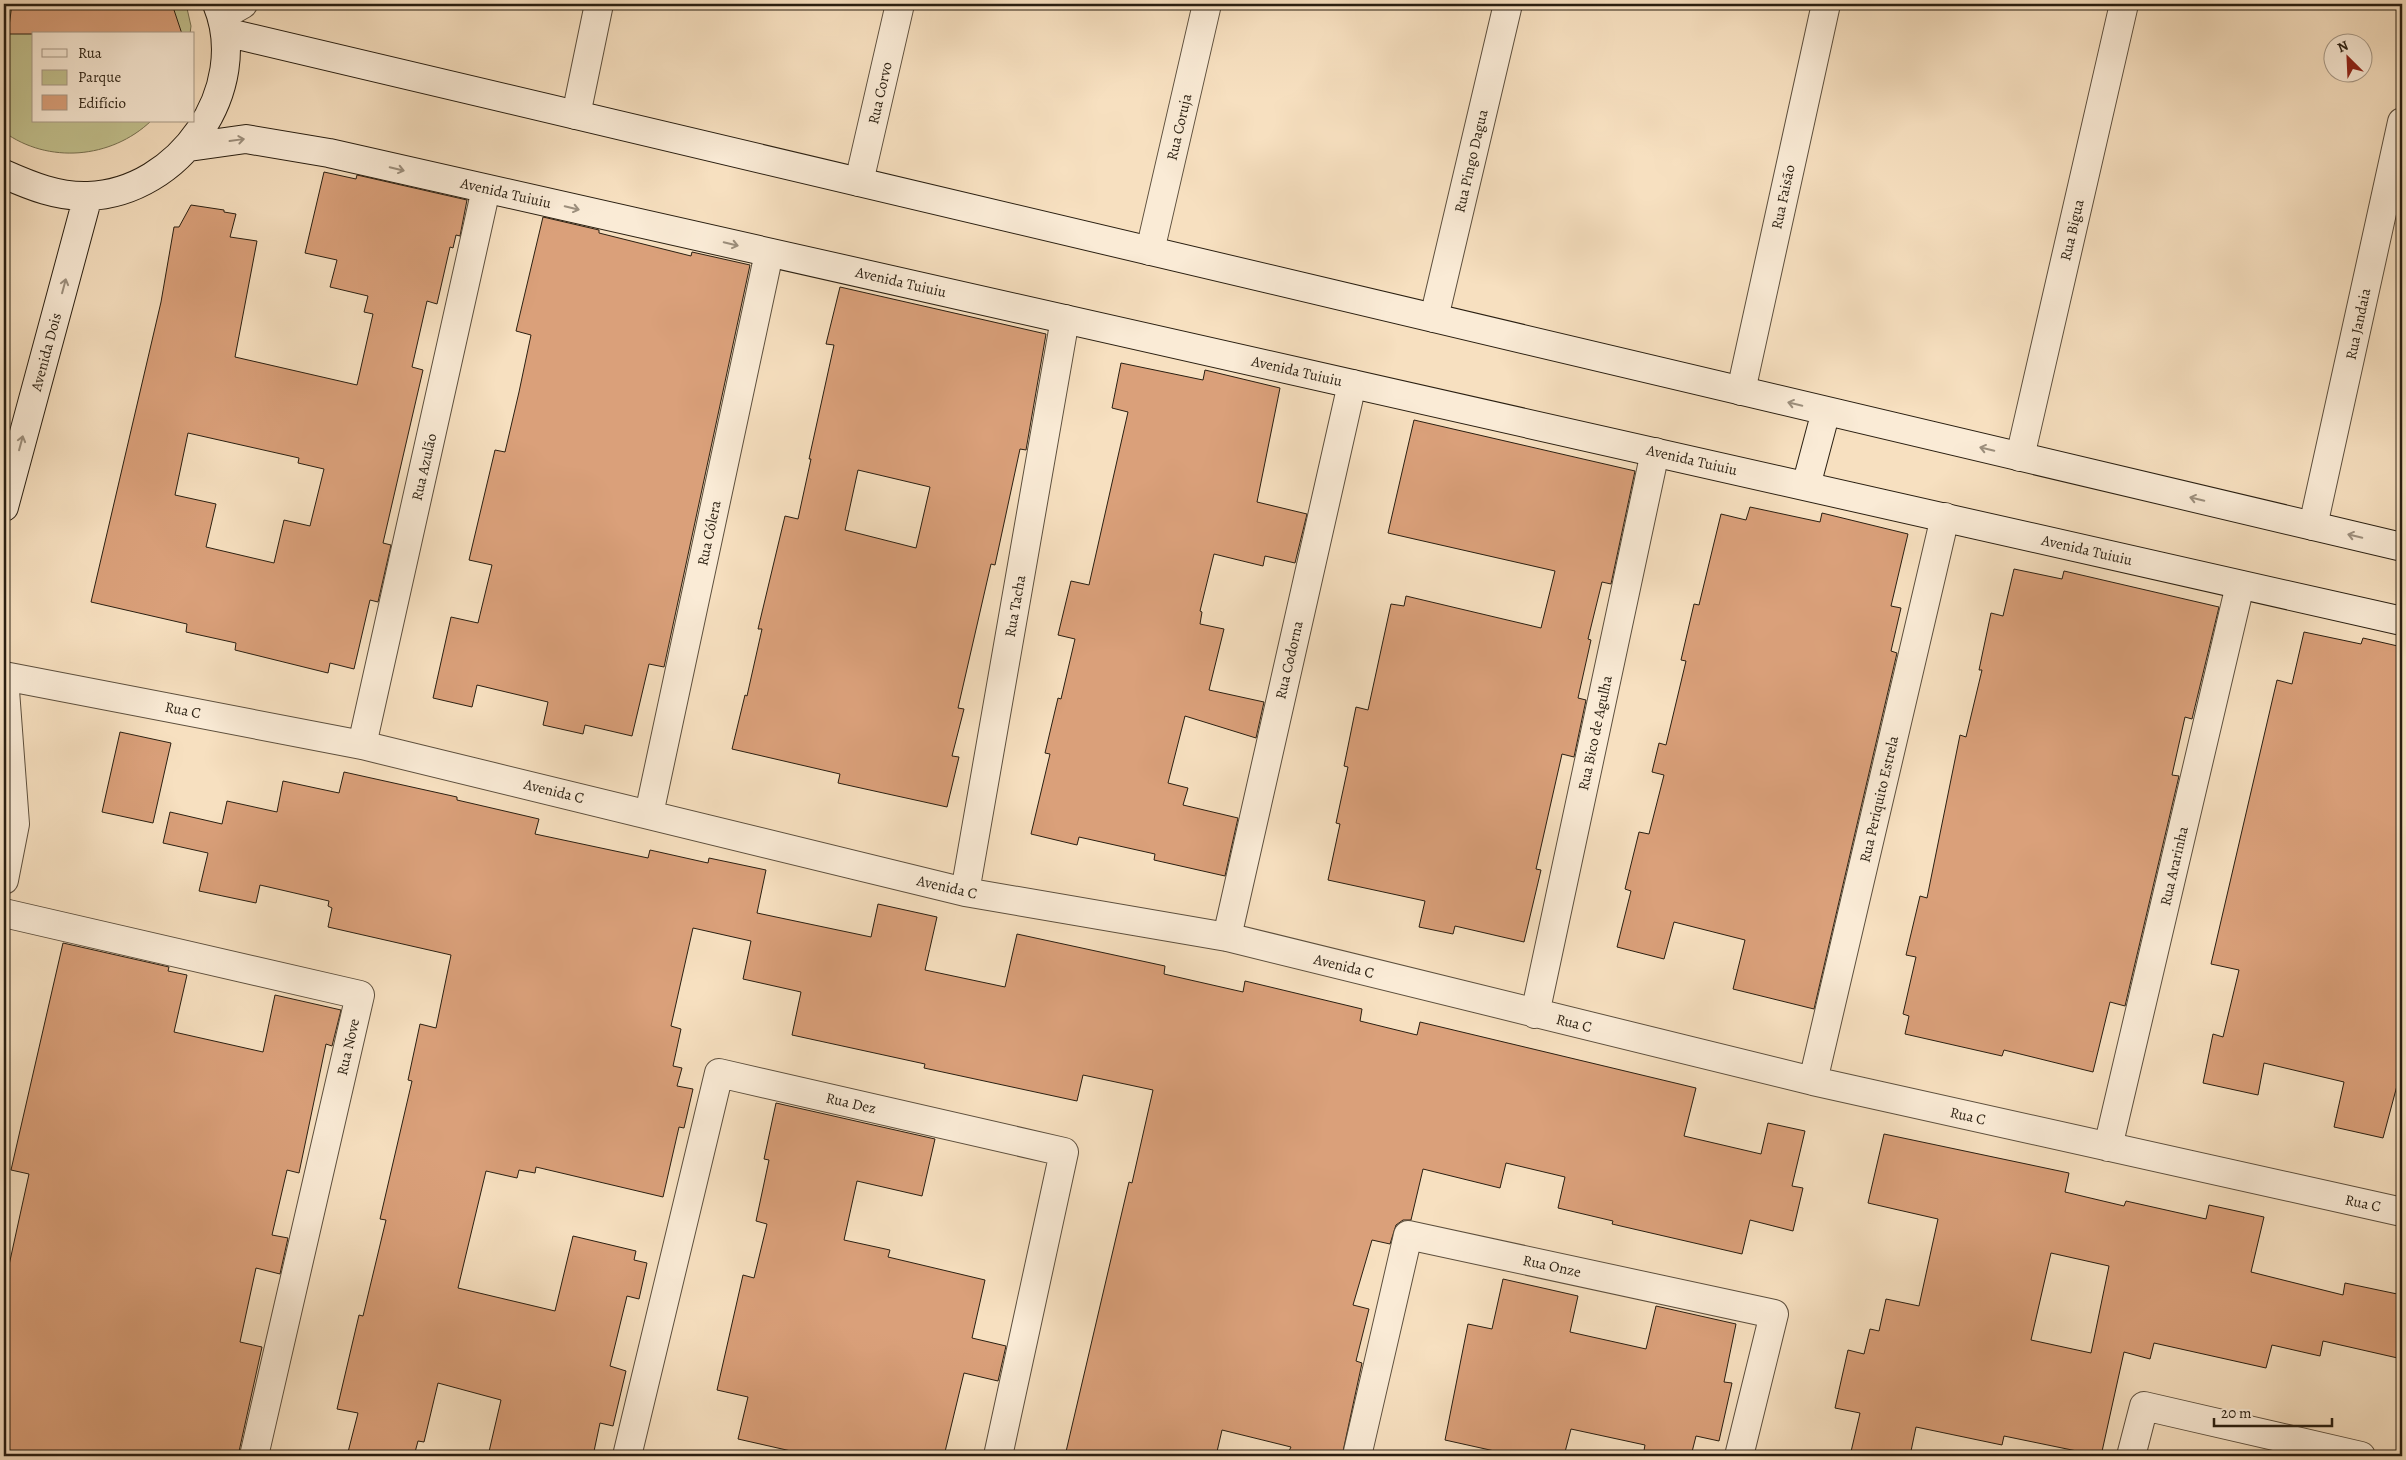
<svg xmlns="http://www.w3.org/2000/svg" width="2406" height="1460" viewBox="0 0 2406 1460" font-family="Alegreya,serif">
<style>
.green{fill:#c2c18e;stroke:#767050}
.building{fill:#daa07a;stroke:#2a1f11;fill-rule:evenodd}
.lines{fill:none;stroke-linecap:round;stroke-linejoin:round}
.minor-casing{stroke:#5d4f3d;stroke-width:30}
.secondary-casing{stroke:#2a1f11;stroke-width:30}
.minor{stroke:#faebd6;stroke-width:28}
.secondary{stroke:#faebd6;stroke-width:28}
.oneway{stroke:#9c8f7d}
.labels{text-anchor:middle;stroke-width:4;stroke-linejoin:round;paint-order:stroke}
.street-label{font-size:15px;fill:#2a1f11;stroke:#faebd6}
</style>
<rect width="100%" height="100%" fill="#f7e0c0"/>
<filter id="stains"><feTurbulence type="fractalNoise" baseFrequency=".004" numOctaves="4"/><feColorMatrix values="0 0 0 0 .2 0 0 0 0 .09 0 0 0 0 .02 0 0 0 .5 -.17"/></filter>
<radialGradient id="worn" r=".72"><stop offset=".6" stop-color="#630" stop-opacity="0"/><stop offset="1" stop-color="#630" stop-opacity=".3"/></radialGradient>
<path class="green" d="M4,4h182l5,22 -1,8h-156v87h117c-40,38 -103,43 -147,11z"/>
<path class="building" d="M12,4h160l10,30h-174z
M324,172l32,7 1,-4 110,25 -7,36 -4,-1 -3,13 -3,-1 -13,57 -10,-3 -15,66 11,3 -40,173 8,2 -13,57 -8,-2 -16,69 -24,-6 -2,10 -93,-23 1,-7 -50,-11 1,-8 -96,-22 70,-300 13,-75h5l12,-22 33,5v2l12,2 -6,23 27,4 -22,116 122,28 16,-71 -9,-2 4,-16 -38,-9 7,-27 -32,-7zM188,433l111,25 -1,5 26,6 -14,57 -26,-6 -10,43 -68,-16 10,-43 -41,-9z
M543,217l56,13v3l92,23 1,-4 58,13 -86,402 -15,-3 -17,72 -47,-11 -2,9 -40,-9 5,-23 -71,-17 -5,22 -39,-9 18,-81 27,6 14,-58 -23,-5 26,-110 10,2 14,-60 12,-57 -15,-4z
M840,287l206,47 -20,116 -6,-1 -25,116 -4,-1 -33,144 6,1 -12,47 7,1 -12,50 -109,-24 2,-9 -108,-25 13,-54 2,1 15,-67h-4l27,-113 13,3 13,-60h-2l25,-114 -8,-1zM858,470l72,17 -14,61 -71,-18z
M1121,363l82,17 2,-10 75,18 -23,114 50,12 -12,49 -30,-7 -2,10 -49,-12 -14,57 2,1 -2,12 24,5 -15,61 55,12 -8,36 -71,-22 -17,67 20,5 -5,17 55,13 -13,58 -71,-16 1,-6 -76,-17 -2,8 -46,-11 19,-80 -5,-1 13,-55 3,1 14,-60 -17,-4 13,-54 18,4 39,-173 -16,-4z
M1414,420l221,51 -24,113 -9,-2 -14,57 3,1 -13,58 8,2 -12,57 -12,-3 -26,115 5,1 -17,72 -69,-16 -2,8 -34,-7 6,-26 -97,-21 12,-56 -4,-1 12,-56 -4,-1 12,-59 12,3 23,-106 13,2 2,-10 135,32 14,-57 -167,-38z
M1750,507l70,15 2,-9 86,21 -17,72 10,2 -10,43 6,2 -83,356 -81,-20 12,-49 -71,-18 -10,37 -47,-12 14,-56 -6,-2 14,-57 10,2 15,-59 -12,-3 7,-29 7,2 20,-84 -5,-1 13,-56 5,1 22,-91 25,6z
M2014,569l48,10 2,-8 155,36 -27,112 -7,-2 -13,58 7,1 -54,230 -15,-4 -17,70 -89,-22 -2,6 -97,-22 4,-18 -6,-2 13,-57 -10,-2 14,-59 7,2 33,-163 6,2 16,-67h-3l12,-57 12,3z
M2304,632l57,12 2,-6 39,9v420l-19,71 -49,-11 10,-45 -80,-19 -6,32 -55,-12 10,-49 10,3 16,-67 -28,-6 66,-284 15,4z
M120,732l51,11 -18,80 -51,-11z
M344,772l113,25v3l82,19 -4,15 113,24 2,-8 58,13 1,-5 57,12 -9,43 114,24 7,-33 59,13 -12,53 80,17 12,-53 148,32 -1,8 79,18 2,-11 117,28 -2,12 57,14 3,-13 276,66 -12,48 77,18 7,-31 37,8 -13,55 11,2 -10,43 -43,-11 -8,34 -130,-30 1,-3 -55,-13 7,-31 -59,-14 -6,25 -77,-19 -12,51h-8l-7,5 -6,19 -18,-4 -19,65 16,4 -13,52 6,2 -20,93h-32l-21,-5 2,-4 -69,-17 -6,26h-151l64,-274 3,1 21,-93 -70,-15 -6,26 -153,-33 1,-4 -133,-29 9,-43 -58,-13 8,-38 -58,-13 -22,98 10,3 -8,37 9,2 -5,18 16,3 -9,39 -5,-1 -16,70 -127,-30 -1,6 -16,-3 -2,8 -31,-7 -28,117 97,23 18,-75 63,15 -2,9 13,3 -8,36 -12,-3 -17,70 16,5 -13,55 -13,-3 -7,33h-105l13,-56 -63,-17 -14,59 -6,-1 -4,15h-67l11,-43 -21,-4 22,-94 4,1 23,-96 -6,-1 32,-138 -4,-1 12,-56 16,4 15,-73 -123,-28 4,-19 -4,-2 1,-5 -69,-16 -4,18 -57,-12 9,-38 -45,-10 7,-31 52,12 5,-23 50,11 6,-31 56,12z
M63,943l106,24 -1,4 19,4 -13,57 89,20 12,-57 66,15 -9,36 -6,-2 -27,129 -12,-3 -15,65 16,3 -8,36 -24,-6 -16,74 22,5 -24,109h-234v-168l25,-114 -18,-4z
M776,1103l159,36 -13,57 -65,-15 -13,59 46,10 -2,7 97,23 -13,58 34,8 -8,35 -34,-8 -20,83h-131l-75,-17 10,-42 -31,-7 26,-115 11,3 13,-54 -11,-3 13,-61 -5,-1z
M1884,1134l185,39 -4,19 59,14 2,-5 80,18 3,-14 55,12 -13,55 92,23 2,-12 57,12v64l-79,-18 -3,15 -48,-11 -6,23 -112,-25 -4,16 -26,-7 -23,104 -97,-20 -2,9 -86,-18 -6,29h-60l10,-43 -25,-5 13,-58 16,4 6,-25 9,2 7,-32 33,7 19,-87 -70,-16zM2051,1253l58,13 -18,87 -60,-13z
M1503,1279l75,17 -8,36 76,17 10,-43 80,18 -12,58 8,1 -13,58 -23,-5 -5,20h-48l2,-11 -74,-16 -7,27h-47l-72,-16 23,-116 24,5z"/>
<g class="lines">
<g class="minor-casing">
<path id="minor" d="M222,16l21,-12
M576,115l23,-111
M859,182l41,-178
M1150,251l57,-247
M1434,318l74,-314
M1741,391l85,-387
M2020,457l104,-453
M2313,526l89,-404
M4,676l358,69 603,147 262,45 586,144 589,131
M4,677l11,147 -11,56
M362,745l124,-556
M649,814l120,-561
M965,892l100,-573
M4,913l356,82 -106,461
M1227,937l125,-553
M1535,1014l120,-562
M1813,1081l132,-564
M2108,1147l132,-562
M627,1456l92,-383 345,79 -66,304
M1357,1456l51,-221 366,79 -35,142
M2131,1456l13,-50 217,50"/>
</g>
<g class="secondary-casing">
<path id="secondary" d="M225,32l2177,515
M189,147l57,-8 83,14 2073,468
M4,174c27,12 54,23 84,22 91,-3 164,-107 129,-192
M1806,486l20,-75
M4,507l84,-311"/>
</g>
<use href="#minor" class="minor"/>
<use href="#secondary" class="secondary"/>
</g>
<defs><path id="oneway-shaft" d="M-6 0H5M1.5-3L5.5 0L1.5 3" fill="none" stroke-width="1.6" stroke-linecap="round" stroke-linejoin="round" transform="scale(1.25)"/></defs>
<g class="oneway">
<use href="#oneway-shaft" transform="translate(237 140) rotate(-8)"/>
<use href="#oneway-shaft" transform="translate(397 169) rotate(13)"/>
<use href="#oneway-shaft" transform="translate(572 208) rotate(13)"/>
<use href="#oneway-shaft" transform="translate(731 244) rotate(13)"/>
<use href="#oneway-shaft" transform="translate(64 286) rotate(-75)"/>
<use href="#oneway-shaft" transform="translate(1795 404) rotate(-167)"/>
<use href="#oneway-shaft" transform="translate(21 443) rotate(-75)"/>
<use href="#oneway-shaft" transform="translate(1987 449) rotate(-167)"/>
<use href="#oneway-shaft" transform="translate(2197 499) rotate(-167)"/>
<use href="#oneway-shaft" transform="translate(2355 536) rotate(-167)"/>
</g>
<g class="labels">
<g class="street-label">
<text transform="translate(880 93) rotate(-77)" y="5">Rua Corvo</text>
<text transform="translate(1179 127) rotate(-77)" y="5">Rua Coruja</text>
<text transform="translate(1471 161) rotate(-77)" y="5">Rua Pingo Dagua</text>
<text transform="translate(506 193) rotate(13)" y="5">Avenida Tuiuiu</text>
<text transform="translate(1783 197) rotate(-78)" y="5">Rua Faisão</text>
<text transform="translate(2072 230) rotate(-77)" y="5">Rua Bigua</text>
<text transform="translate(901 282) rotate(13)" y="5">Avenida Tuiuiu</text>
<text transform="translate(2358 324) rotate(-78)" y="5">Rua Jandaia</text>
<text transform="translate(46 352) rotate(-75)" y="5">Avenida Dois</text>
<text transform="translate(1297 371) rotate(13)" y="5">Avenida Tuiuiu</text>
<text transform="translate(1692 460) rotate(13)" y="5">Avenida Tuiuiu</text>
<text transform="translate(424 467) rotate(-77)" y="5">Rua Azulão</text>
<text transform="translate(709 533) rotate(-78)" y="5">Rua Cólera</text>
<text transform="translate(2087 550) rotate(13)" y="5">Avenida Tuiuiu</text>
<text transform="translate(1015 606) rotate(-80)" y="5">Rua Tacha</text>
<text transform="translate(1289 660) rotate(-77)" y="5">Rua Codorna</text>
<text transform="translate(183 710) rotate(11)" y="5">Rua C</text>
<text transform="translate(1595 733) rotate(-78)" y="5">Rua Bico de Agulha</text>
<text transform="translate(554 791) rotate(14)" y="5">Avenida C</text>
<text transform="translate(1879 799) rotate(-77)" y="5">Rua Periquito Estrela</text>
<text transform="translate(2174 866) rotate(-77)" y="5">Rua Ararinha</text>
<text transform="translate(947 887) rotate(13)" y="5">Avenida C</text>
<text transform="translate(1344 966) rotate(14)" y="5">Avenida C</text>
<text transform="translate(1574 1023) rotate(14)" y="5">Rua C</text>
<text transform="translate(348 1047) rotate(-77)" y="5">Rua Nove</text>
<text transform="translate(851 1103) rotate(13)" y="5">Rua Dez</text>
<text transform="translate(1968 1116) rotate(13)" y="5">Rua C</text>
<text transform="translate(2363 1203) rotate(12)" y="5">Rua C</text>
<text transform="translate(1552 1266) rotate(12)" y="5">Rua Onze</text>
</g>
</g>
<rect width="2406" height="1460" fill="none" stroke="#f7e0c0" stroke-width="20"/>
<rect x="5" y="5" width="2396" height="1450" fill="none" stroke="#2a1f11" stroke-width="2.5"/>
<rect x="10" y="10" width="2386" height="1440" fill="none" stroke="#2a1f11"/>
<rect x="32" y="32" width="162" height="90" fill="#faebd6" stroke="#a79987"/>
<rect x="42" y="49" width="25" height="8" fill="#faebd6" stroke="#a79987"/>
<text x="78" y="58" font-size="15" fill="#2a1f11">Rua</text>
<rect x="42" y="70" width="25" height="15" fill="#c2c18e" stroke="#a79987"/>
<text x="78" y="82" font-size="15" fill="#2a1f11">Parque</text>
<rect x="42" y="95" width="25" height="15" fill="#daa07a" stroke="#a79987"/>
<text x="78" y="108" font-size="15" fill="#2a1f11">Edifício</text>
<g transform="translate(2348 58) rotate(336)"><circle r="24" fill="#faebd6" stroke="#a79987"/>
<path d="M0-4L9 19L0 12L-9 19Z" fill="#8f2418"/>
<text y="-8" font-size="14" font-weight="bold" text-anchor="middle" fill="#2a1f11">N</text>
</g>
<path d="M2214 1418v8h118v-8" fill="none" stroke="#2a1f11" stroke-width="2.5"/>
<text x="2221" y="1418" font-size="15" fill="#2a1f11" stroke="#faebd6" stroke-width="4" paint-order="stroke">20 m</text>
<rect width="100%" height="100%" filter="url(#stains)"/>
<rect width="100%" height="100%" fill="url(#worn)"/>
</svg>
